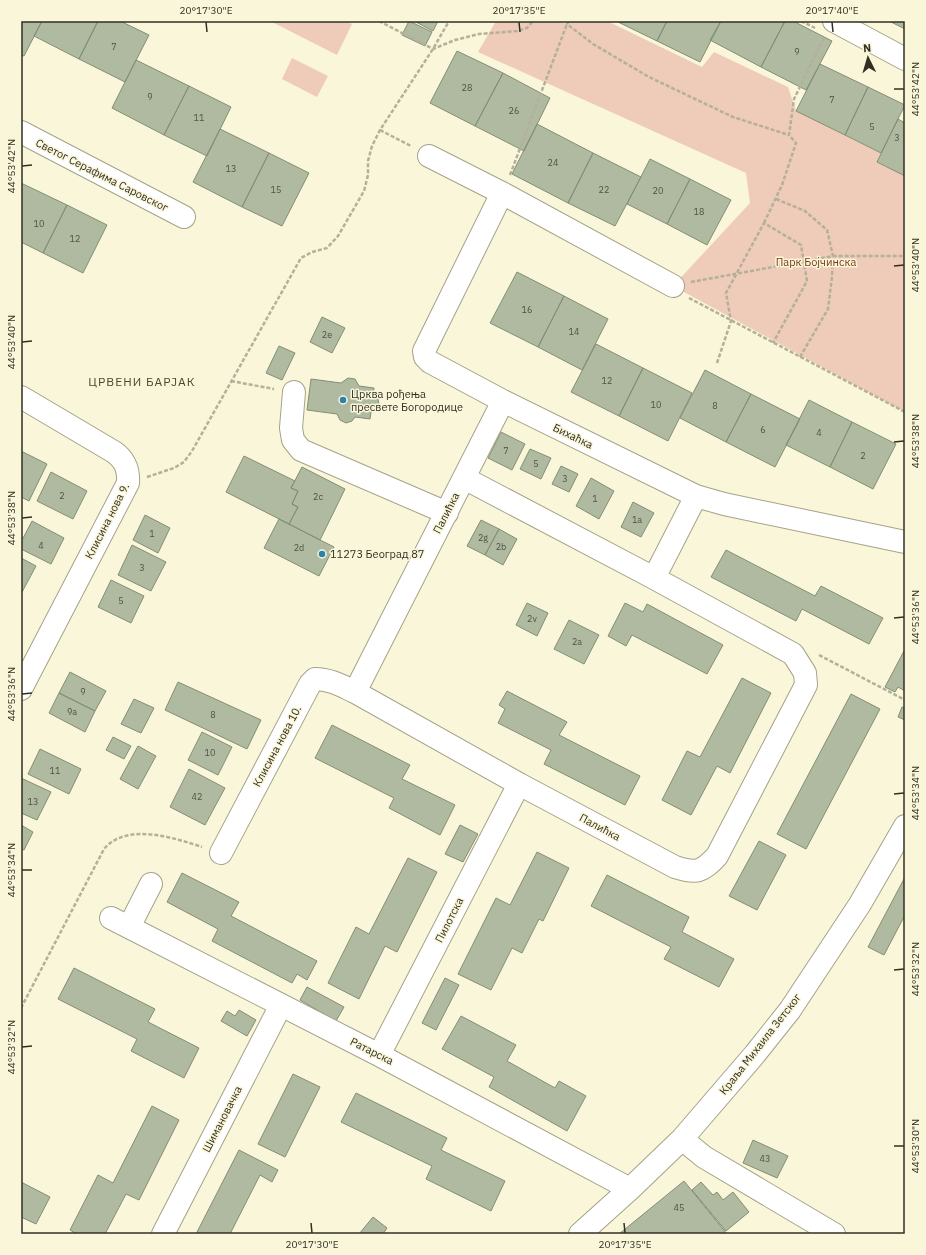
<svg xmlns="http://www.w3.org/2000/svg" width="926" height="1255" viewBox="0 0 926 1255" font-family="'IBM Plex Sans',sans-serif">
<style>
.green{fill:#efcbba}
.building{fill:#afbaa1;stroke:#838e76}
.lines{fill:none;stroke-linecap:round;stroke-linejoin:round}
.minor-casing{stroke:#a6a288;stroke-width:24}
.path{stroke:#b4b09a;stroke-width:2.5;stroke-dasharray:4 2;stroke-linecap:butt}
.minor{stroke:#fff;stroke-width:22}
.ticks{fill:none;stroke:#312f24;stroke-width:1.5}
.poi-dot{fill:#2683b0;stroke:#faf6d9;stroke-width:1.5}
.labels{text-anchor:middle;stroke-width:3;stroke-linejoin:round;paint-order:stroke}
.number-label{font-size:9px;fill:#505243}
.street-label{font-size:11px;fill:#312f24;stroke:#faf6d9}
.park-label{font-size:11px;fill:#773816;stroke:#faf6d9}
.poi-label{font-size:11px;fill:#312f24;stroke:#faf6d9;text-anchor:start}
.neighbourhood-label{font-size:12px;letter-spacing:1px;fill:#4c4830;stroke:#faf6d9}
.neatline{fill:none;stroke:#312f24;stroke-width:1.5}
.ticks-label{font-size:10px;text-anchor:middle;fill:#312f24}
</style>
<rect width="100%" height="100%" fill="#faf6d9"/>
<path class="green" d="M270,21h76l6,3 -15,31z
M496,21h61l10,3 6,-3h34l95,46 12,-15 74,35 8,24 85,42 -4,9 28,14v236l-232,-126 77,-83 -4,-30 -268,-121z
M292,58l36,18 -11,21 -35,-18z"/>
<path class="building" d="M21,21h21l-18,35 -3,-1z
M42,21h56l-19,38 -45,-23z
M98,21h22l29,14 -24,47 -46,-23z
M409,21l23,11 -7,14 -23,-11z
M414,21h24l-5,10z
M616,21h51l-10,20z
M667,21h54l-21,41 -43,-21z
M721,21h64l-24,46 -51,-27z
M785,21h8l39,20 -26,49 -45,-23z
M889,21h16v8z
M457,51l46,22 -28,53 -45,-23z
M136,60l53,26 -25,49 -52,-27z
M820,64l48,23 -23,48 -49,-24z
M503,73l47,25 -26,53 -49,-25z
M189,86l42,21 -24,49 -43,-21z
M868,87l37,18 -24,48 -36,-18z
M898,119l7,4v53l-28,-14z
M537,124l56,29 -25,50 -56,-29z
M220,129l49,24 -27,54 -49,-25z
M269,153l40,20 -27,53 -40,-19z
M593,153l48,24 -26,49 -47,-23z
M650,159l40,20 -23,45 -40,-20z
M690,179l41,21 -24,45 -40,-21z
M21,183l46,22 -24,48 -22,-11z
M67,205l40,20 -24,48 -40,-20z
M517,272l47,24 -26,51 -48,-24z
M564,296l44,23 -26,51 -44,-23z
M322,317l23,11 -13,25 -22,-11z
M596,344l47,24 -24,48 -48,-24z
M279,346l16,7 -13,27 -16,-7z
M643,368l49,25 -24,48 -49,-25z
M705,370l46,24 -25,48 -46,-24z
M348,378l7,1 4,7 15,2 -1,9 5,2 1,5 -2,6 -6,2 -1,7 -15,-2 -3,4 -6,2 -6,-3 -3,-6 -30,-4 4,-31 30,4z
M751,394l49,25 -25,48 -49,-25z
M809,400l43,22 -22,45 -44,-22z
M852,422l44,22 -23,45 -43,-22z
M501,432l24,12 -13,26 -24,-12z
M530,449l21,9 -10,21 -21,-10z
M21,451l26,13 -18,37 -8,-4z
M244,456l51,25 -4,7 7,3 -6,13 6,3 -9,17 -63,-32z
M561,466l17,8 -9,18 -17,-8z
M302,467l43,22 -25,51 -31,-16 9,-17 -6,-3 6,-13 -7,-3z
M51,472l36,19 -14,28 -36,-18z
M591,478l23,13 -15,28 -23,-13z
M633,502l21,11 -13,24 -20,-10z
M145,515l25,13 -12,25 -25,-13z
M279,519l55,28 -15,29 -55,-28z
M481,520l18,9 -14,26 -18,-9z
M32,521l32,17 -13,26 -30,-15v-7z
M499,529l18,10 -14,26 -18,-10z
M132,545l34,17 -15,29 -33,-16z
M726,550l89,46 6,-10 62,32 -14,26 -67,-35 -6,12 -85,-44z
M21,558l15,8 -15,28z
M111,580l33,16 -13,27 -33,-16z
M527,603l21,10 -11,23 -21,-11z
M625,603l18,9 4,-8 76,41 -16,29 -75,-39 -6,11 -18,-10z
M569,620l30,15 -15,29 -30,-15z
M904,651l1,1v39l-7,-4 -3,5 -10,-5z
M70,672l36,19 -11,20 -36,-18z
M742,678l29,15 -41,80 -13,-7 -26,49 -29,-15 25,-49 13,6z
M178,682l83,38 -14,29 -82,-39z
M507,691l60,31 -8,13 81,41 -15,29 -81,-41 7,-14 -53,-27 7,-14 -6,-4z
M59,693l36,18 -10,21 -36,-19z
M851,694l29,15 -74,140 -29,-15z
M134,699l20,9 -13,25 -20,-9z
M902,707l3,1v12l-7,-3z
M332,725l78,40 -8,14 53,26 -15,30 -51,-27 5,-10 -79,-40z
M202,732l30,15 -14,28 -30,-15z
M113,737l18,9 -7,13 -18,-9z
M138,746l18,10 -18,33 -18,-10z
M40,749l41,20 -12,25 -41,-20z
M189,769l36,19 -20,37 -35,-18z
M21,778l30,14 -14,28 -16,-7z
M21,825l12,7 -9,18 -3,-1z
M460,825l18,9 -15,28 -18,-8z
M759,841l27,14 -29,55 -28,-14z
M537,852l32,16 -26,53 -4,-2 -17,34 -10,-5 -21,42 -33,-16 38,-76 14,7z
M408,858l29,14 -40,80 -12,-6 -26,53 -31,-16 28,-56 13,7z
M182,873l57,29 -8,14 86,45 -10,19 -10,-6 -5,9 -80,-42 6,-12 -51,-27z
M607,875l82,42 -7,15 52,27 -15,28 -55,-28 7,-12 -80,-41z
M905,877v38l-21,40 -16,-8z
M74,968l81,41 -7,13 51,26 -15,30 -53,-27 6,-12 -79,-40z
M445,978l14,7 -23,45 -14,-7z
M307,987l37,20 -8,14 -36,-21z
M239,1010l17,10 -9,16 -26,-15 6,-10 8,5z
M461,1016l55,29 -9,16 48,27 4,-7 27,15 -19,35 -78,-44 5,-10 -52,-28z
M293,1074l27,13 -35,70 -27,-13z
M356,1093l91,45 -6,12 64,31 -14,30 -65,-32 6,-13 -91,-44z
M152,1106l27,14 -40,80 -13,-6 -21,40h-28l-7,-4 28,-55 15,8z
M753,1140l35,16 -11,22 -34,-15z
M239,1150l39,20 -6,12 -12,-7 -30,59h-34z
M684,1181l43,53h-108z
M21,1182l29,15 -14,27 -15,-7z
M701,1182l12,13 4,-3 6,8 10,-8 16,20 -23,19 -34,-41z
M373,1217l14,11 -4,6h-24z"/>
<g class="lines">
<g class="minor-casing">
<path id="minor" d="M834,21l71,38
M21,132l163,85
M429,156l73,37 171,93
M502,193l-78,158 1,6 5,5 73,39 193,95 28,8 181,38
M294,392l-3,36 2,12 8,10 146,63
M21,397l93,55c11,8 15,17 14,31l-107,206
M503,401l-148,291 164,92 156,83c22,7 27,5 42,-11l89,-171 -1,-12 -12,-19 -139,-76 42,-82
M464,478l190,100
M221,853l89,-169 5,-5c15,0 27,7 40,13
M111,918l268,137 251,134
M129,927l22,-43
M379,1055l140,-271
M682,1139l22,18 130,77
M163,1234l118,-229
M580,1234l50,-45 52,-50 73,-85 35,-44 70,-106 45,-78"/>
</g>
<path class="path" d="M379,21l54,28 22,-9 24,-6 38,-3 10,-3 6,-7
M569,21l-2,3 26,20 56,33 84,40 56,18
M801,21l14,7
M380,130l31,16
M510,175l57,-151
M776,199l29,12 22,19 6,26 -1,21 -4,32 -28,48
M764,223l18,-38 14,-42 -7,-8 5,-36 30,-61
M691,282l142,-26h72
M689,298l216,114
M717,363l14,-42 -5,-28 38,-70 37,22 6,36 -34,62
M231,381l43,8
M147,477l27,-9 10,-6 8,-11 109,-193 11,-6 15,-4 11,-12 26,-45 4,-16v-14l4,-15 8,-16 53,-81 16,-28
M819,655l86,45
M21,1008l83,-159c22,-27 71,-11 98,-2"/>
<use href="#minor" class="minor"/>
</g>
<path class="ticks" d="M206,22l1,10M519,22l1,10M832,22l1,10M894,89h10M22,166l10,-1M894,266l10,-1M22,342l10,-1M894,442l10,-1M22,518l10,-1M894,618l10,-1M22,694l10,-1M894,794l10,-1M22,870h10M894,970l10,-1M22,1047l10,-1M894,1146h10M311,1223l1,10M624,1223l1,10"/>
<g class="poi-dot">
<circle cx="343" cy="400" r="4"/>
<circle cx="322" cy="554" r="4"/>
</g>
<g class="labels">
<g class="number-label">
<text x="114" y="50">7</text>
<text x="797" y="55">9</text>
<text x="467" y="91">28</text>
<text x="150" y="100">9</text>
<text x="832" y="103">7</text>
<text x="514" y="114">26</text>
<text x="199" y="121">11</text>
<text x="872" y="130">5</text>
<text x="897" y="141">3</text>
<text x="553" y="166">24</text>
<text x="231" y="172">13</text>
<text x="276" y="193">15</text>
<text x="604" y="193">22</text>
<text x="658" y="194">20</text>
<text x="699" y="215">18</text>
<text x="39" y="227">10</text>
<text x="75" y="242">12</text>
<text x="527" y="313">16</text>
<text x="574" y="335">14</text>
<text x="327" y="338">2e</text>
<text x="607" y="384">12</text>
<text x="656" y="408">10</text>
<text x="715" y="409">8</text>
<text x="763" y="433">6</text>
<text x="819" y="436">4</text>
<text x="506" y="454">7</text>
<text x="863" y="459">2</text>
<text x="536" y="467">5</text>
<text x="565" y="482">3</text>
<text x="62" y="499">2</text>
<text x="318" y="500">2c</text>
<text x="595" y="502">1</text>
<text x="637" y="523">1a</text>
<text x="152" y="537">1</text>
<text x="483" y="541">2g</text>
<text x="41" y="549">4</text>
<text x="501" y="550">2b</text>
<text x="299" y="551">2d</text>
<text x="142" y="571">3</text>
<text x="121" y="604">5</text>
<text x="532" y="622">2v</text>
<text x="577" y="645">2a</text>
<text x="83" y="695">9</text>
<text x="72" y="715">9a</text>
<text x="213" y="718">8</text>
<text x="210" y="756">10</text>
<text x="55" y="774">11</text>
<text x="197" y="800">42</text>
<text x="33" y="805">13</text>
<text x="765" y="1162">43</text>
<text x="679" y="1211">45</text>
</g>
<g class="street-label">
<text transform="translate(102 175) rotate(27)" y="4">Светог Серафима Саровског</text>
<text transform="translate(573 436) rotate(26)" y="4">Бихаћка</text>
<text transform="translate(446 513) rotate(-63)" y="4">Палићка</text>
<text transform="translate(107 521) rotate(-63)" y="4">Клисина нова 9.</text>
<text transform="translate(277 746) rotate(-62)" y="4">Клисина нова 10.</text>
<text transform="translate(600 827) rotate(28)" y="4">Палићка</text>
<text transform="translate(449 920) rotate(-63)" y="4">Пилотска</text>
<text transform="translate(760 1044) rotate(-52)" y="4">Краља Михаила Зетског</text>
<text transform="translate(372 1051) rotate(27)" y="4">Ратарска</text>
<text transform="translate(222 1119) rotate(-63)" y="4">Шимановачка</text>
</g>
<g class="park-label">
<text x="816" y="266">Парк Бојчинска</text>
</g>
<g class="poi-label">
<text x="351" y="398">Црква рођења<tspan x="351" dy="13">пресвете Богородице</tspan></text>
<text x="330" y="558">11273 Београд 87</text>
</g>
<g class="neighbourhood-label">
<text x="142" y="386">ЦРВЕНИ БАРЈАК</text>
</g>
</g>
<rect width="926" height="1255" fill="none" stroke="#faf6d9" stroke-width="44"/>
<g transform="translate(868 58) rotate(355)" stroke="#faf6d9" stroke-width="3" paint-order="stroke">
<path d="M0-3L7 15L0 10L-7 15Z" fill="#312f24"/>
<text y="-6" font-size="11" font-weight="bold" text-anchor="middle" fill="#312f24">N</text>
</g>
<rect x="22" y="22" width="882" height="1211" class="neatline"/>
<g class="ticks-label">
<text x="206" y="14">20°17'30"E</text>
<text x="519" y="14">20°17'35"E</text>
<text x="832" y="14">20°17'40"E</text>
<text transform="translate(915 89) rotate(-90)" y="4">44°53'42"N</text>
<text transform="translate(11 166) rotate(-90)" y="4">44°53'42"N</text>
<text transform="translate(915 265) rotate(-90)" y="4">44°53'40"N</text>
<text transform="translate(11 342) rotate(-90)" y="4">44°53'40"N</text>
<text transform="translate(915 441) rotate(-90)" y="4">44°53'38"N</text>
<text transform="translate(11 518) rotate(-90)" y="4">44°53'38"N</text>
<text transform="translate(915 617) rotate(-90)" y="4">44°53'36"N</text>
<text transform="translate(11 694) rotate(-90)" y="4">44°53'36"N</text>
<text transform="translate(915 793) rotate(-90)" y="4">44°53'34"N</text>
<text transform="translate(11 870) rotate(-90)" y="4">44°53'34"N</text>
<text transform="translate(915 969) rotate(-90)" y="4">44°53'32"N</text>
<text transform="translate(11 1047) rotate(-90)" y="4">44°53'32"N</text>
<text transform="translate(915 1146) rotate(-90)" y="4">44°53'30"N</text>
<text x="312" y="1248">20°17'30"E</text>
<text x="625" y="1248">20°17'35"E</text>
</g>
</svg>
